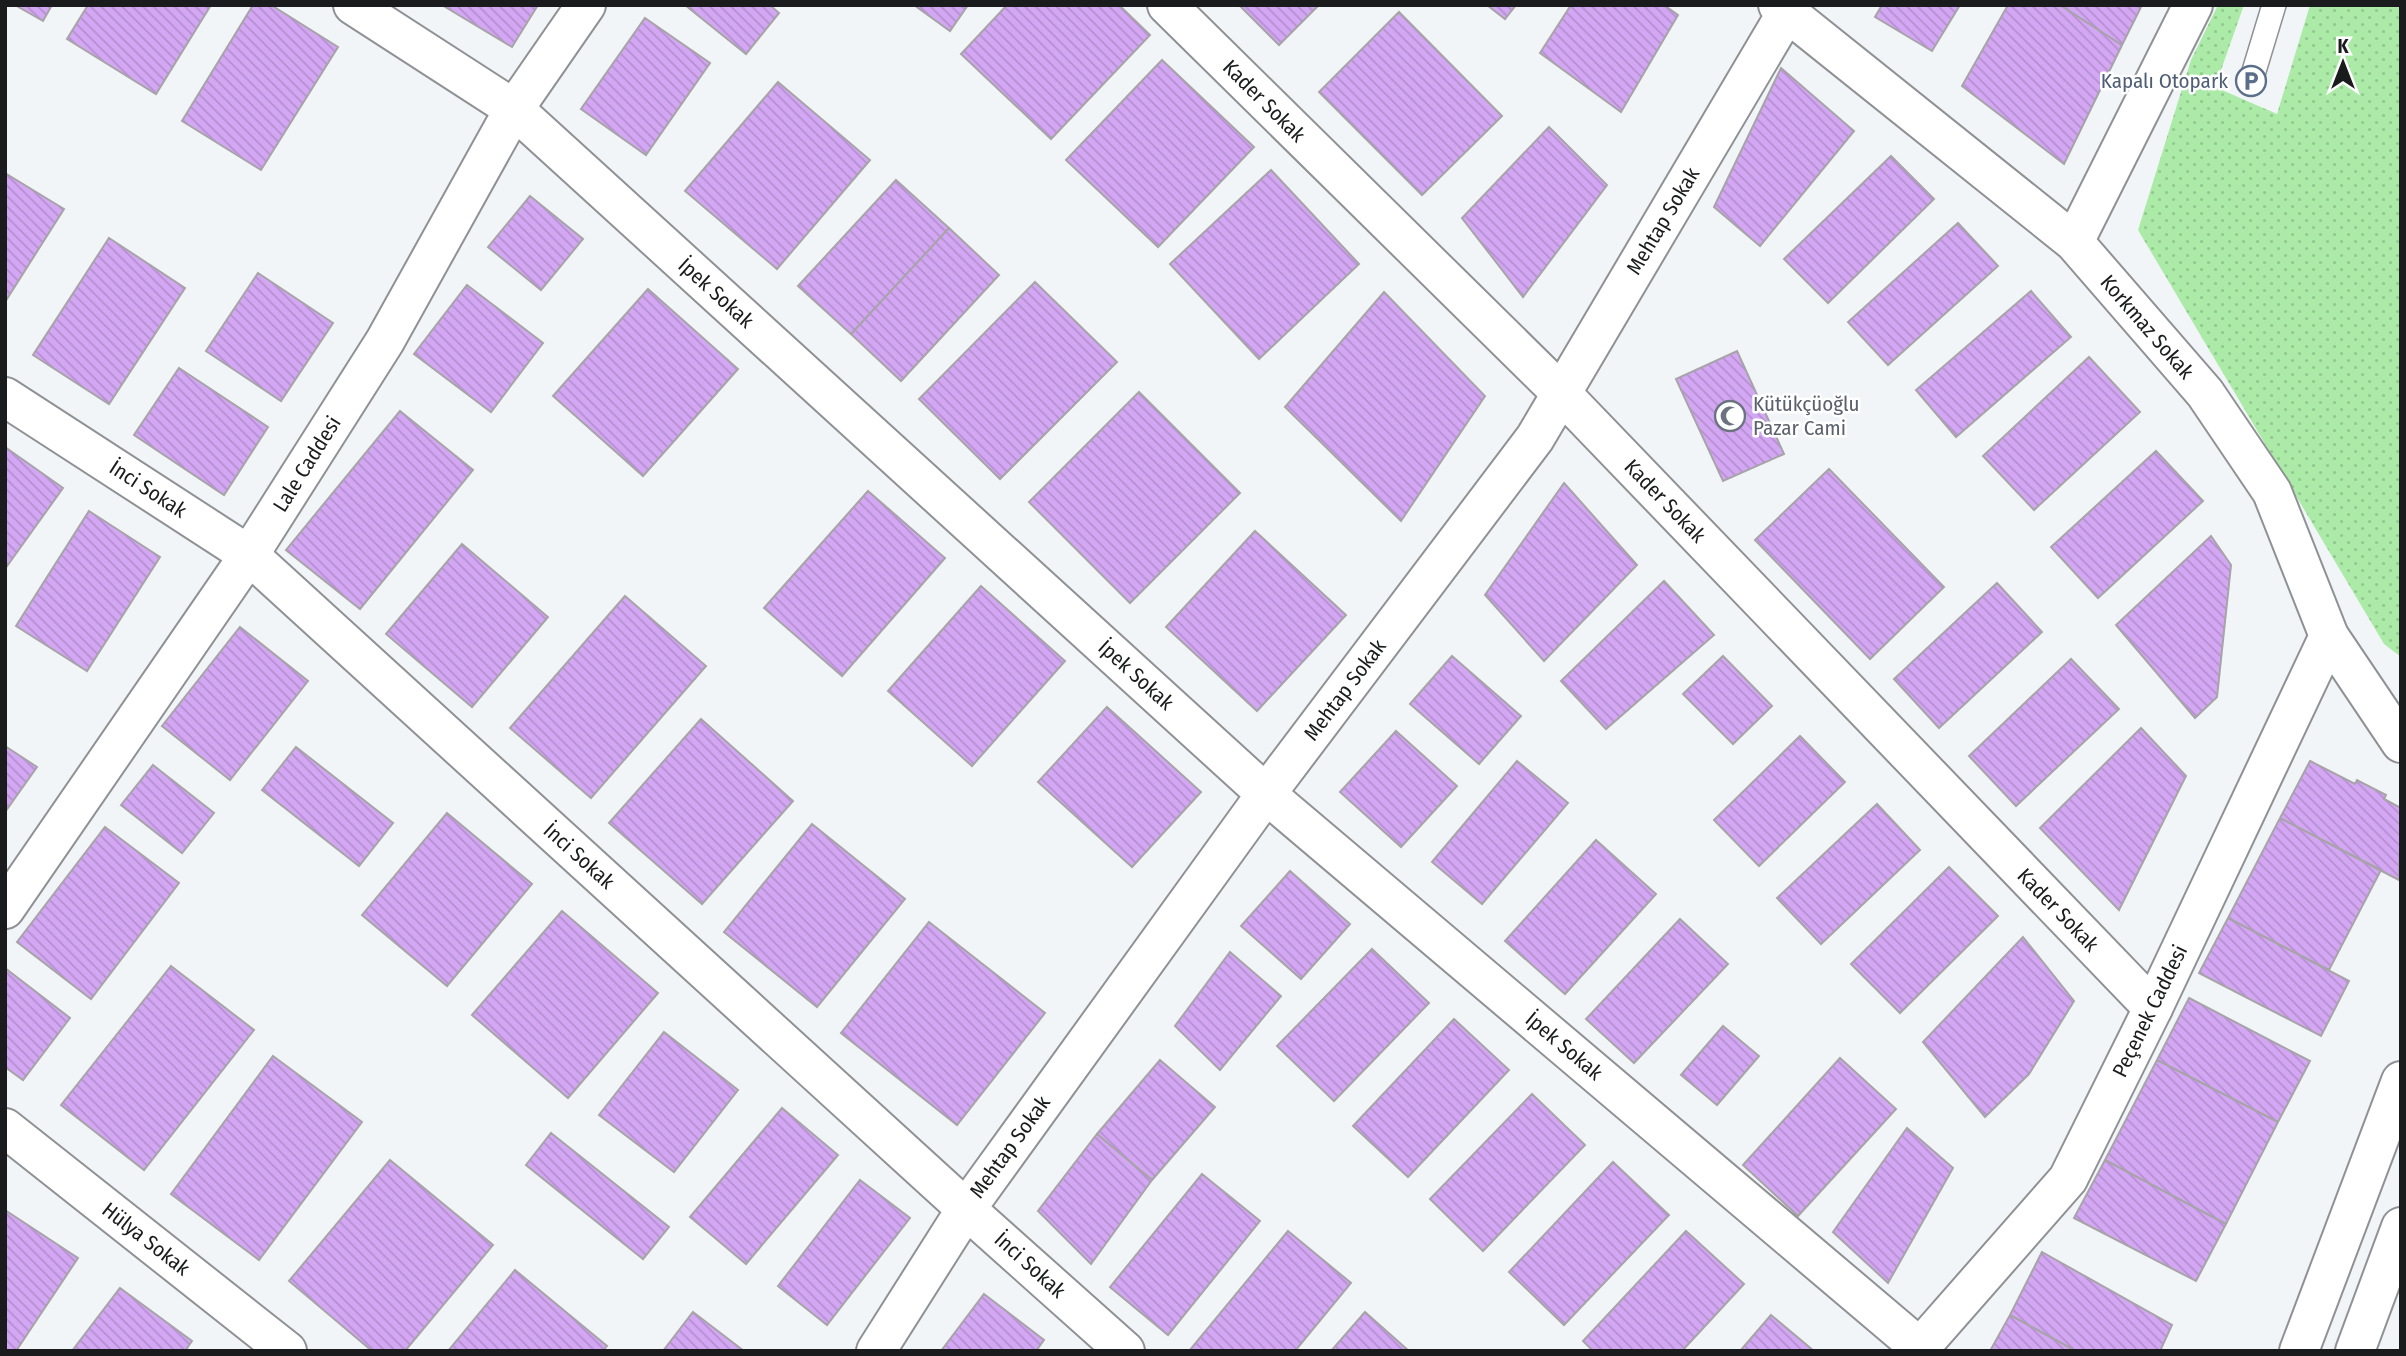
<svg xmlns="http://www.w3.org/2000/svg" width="2406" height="1356" viewBox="0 0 2406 1356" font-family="'Fira Sans Condensed',sans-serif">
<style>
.park{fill:url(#park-dots)}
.building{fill:url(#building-back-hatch);stroke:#a6a4a7;stroke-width:2}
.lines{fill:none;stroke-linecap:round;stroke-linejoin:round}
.service-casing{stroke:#8f9195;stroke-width:26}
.minor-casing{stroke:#8f9195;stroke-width:42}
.tertiary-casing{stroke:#8f9195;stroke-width:42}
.secondary-casing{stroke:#8f9195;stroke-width:42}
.service{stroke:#fff;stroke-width:23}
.minor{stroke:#fff;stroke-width:38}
.tertiary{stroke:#fff;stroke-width:38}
.secondary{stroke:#fff;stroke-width:38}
.labels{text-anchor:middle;stroke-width:5;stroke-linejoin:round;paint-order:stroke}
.service-label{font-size:21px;fill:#4e5e75;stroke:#fff;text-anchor:end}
.street-label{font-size:21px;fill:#1a1b1c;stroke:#fff}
.worship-label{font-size:21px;fill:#5b616d;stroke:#fff;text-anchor:start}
</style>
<defs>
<pattern id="park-dots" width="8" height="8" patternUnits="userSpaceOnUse" patternTransform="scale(1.75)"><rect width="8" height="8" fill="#abeba7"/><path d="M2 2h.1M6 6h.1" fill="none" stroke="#93c98f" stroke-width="1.8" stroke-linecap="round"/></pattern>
<pattern id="building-back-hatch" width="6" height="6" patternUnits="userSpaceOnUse" patternTransform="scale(1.75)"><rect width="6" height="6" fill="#d3a7f3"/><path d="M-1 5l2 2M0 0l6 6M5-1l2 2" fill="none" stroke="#b58fd0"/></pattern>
</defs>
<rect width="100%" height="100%" fill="#f2f5f8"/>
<path class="park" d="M2218,5h26l-29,82 62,27 33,-109h91v652l-17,-13 -246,-414 53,-170z"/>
<path class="building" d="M15,5h37l-9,16z
M88,5h123l-55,89 -89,-55z
M253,5h18l67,42 -77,123 -79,-49z
M442,5h96l-26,42z
M685,5h85l9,8 -33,41z
M914,5h54l-18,26z
M1007,5h112l31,30 -99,104 -90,-85z
M1239,5h80l-40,40z
M1487,5h29l-11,14z
M1571,5h93l14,10 -57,97 -81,-59z
M1882,5h78l-28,46 -57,-34z
M2008,5h52l62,40 -58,119 -102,-78z
M2060,5h82l-20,40z
M1399,12l103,104 -80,79 -103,-103z
M645,18l65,45 -64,92 -65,-46z
M1162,60l92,87 -96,100 -92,-87z
M1781,68l73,63 -94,115 -46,-39z
M778,82l92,78 -93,109 -92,-78z
M1549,127l58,58 -84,112 -61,-79z
M1891,156l43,43 -106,104 -44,-44z
M1271,170l88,94 -100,95 -89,-95z
M5,173l59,36 -59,93z
M896,180l53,48 -98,106 -53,-48z
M530,196l53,43 -42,51 -53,-43z
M1958,223l40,43 -110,99 -40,-43z
M949,228l50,47 -98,106 -50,-47z
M109,238l76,50 -76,116 -76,-49z
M258,273l75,50 -52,78 -75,-50z
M1035,282l82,80 -117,117 -81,-80z
M467,285l76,58 -52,69 -77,-58z
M648,289l90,80 -95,107 -90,-80z
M2031,291l40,46 -115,100 -40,-47z
M1384,292l101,104 -84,125 -116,-114z
M1737,351l47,103 -61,27 -47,-102z
M2089,357l51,55 -106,98 -51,-54z
M179,368l89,59 -44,68 -90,-60z
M1139,392l101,101 -110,110 -101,-101z
M400,411l73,59 -113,139 -74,-59z
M5,447l58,41 -58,81z
M2156,451l47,50 -105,97 -47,-51z
M1829,469l115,118 -74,72 -115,-119z
M1564,483l73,82 -93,96 -59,-66z
M868,491l77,67 -103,118 -78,-68z
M89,511l71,46 -73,114 -71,-45z
M1255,531l91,84 -89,96 -91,-84z
M2211,536l20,29 -14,132 -22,21 -79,-93z
M462,544l86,73 -76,90 -86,-73z
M1664,581l50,54 -108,94 -45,-48z
M1997,583l45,49 -103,96 -45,-49z
M981,586l84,75 -93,105 -84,-75z
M625,596l81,70 -115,132 -81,-70z
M240,627l68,54 -78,99 -68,-54z
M1452,656l69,60 -42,48 -69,-60z
M1723,656l49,50 -39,38 -50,-50z
M2071,659l48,50 -103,97 -47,-50z
M1107,707l94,85 -69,75 -94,-85z
M701,719l92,82 -91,103 -93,-81z
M2141,728l45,48 -67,134 -79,-82z
M1396,731l61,55 -56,61 -61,-55z
M1800,736l45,46 -86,84 -45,-46z
M5,746l32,21 -32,45z
M296,747l97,76 -34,43 -97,-76z
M1517,761l51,42 -86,101 -50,-42z
M2310,761l45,23 2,-4 29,15 -2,4 17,9 -2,72 -119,-62z
M153,765l61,48 -32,40 -61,-48z
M1877,804l43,46 -99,94 -44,-46z
M447,813l85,71 -85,102 -85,-71z
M2280,818l101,52 -52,100 -101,-52z
M812,824l93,75 -88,108 -93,-75z
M105,827l74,56 -88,116 -74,-57z
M1596,840l60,54 -91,100 -60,-53z
M1949,867l49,49 -98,97 -49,-49z
M1290,871l60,53 -49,55 -60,-53z
M562,911l96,82 -90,105 -96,-83z
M2228,918l121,63 -28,55 -122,-63z
M1680,919l48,45 -94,99 -48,-44z
M929,922l116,91 -88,112 -116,-92z
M2023,937l51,64 -45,73 -44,43 -62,-75z
M1372,949l57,54 -95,98 -57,-55z
M1230,952l51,44 -61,74 -45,-44z
M171,966l83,64 -110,140 -83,-65z
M5,968l65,50 -47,62 -18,-13z
M2189,998l121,63 -32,61 -121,-62z
M1454,1019l55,51 -101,107 -55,-51z
M1723,1026l36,30 -42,49 -36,-30z
M664,1032l74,58 -64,82 -75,-57z
M273,1056l89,66 -103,138 -88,-66z
M1840,1058l56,51 -98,107 -55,-51z
M1160,1060l55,47 -63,73 -55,-46z
M2157,1060l121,62 -52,102 -121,-64z
M1532,1094l53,51 -102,106 -53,-52z
M782,1108l56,47 -92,109 -56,-47z
M1907,1128l46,40 -65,115 -55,-51z
M551,1133l118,94 -26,32 -117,-94z
M1097,1134l55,46 -61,84 -53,-53z
M390,1160l103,85 -88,106h-33l-83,-70z
M2105,1160l121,64 -30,57 -122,-63z
M1613,1162l56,53 -105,110 -55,-53z
M1202,1174l58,47 -92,114 -58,-48z
M860,1180l50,38 -83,107 -49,-39z
M5,1210l73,48 -62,93h-11z
M1288,1231l63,52 -56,68h-106z
M1686,1231l58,53 -62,67h-89l-10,-10z
M2042,1252l130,73 -12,26h-84l-66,-36z
M515,1270l92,76 -4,5h-155z
M120,1288l72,53 -7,10h-113z
M984,1294l60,46 -8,11h-95z
M693,1312l51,39h-81z
M1365,1312l44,39h-78z
M1771,1315l43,36h-74z
M2010,1315l66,36h-86z"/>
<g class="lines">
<g class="service-casing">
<path id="service" d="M2251,81l23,-76"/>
</g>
<g class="minor-casing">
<path id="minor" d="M353,5l161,104 752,685 653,553
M1167,5l394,388 592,615
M1778,5l296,237 131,151 67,99 57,144 72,107
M2074,242l119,-237
M5,397l244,158 717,654 159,142
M5,1128l282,223
M876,1351l90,-142 300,-415 269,-356 252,-426"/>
</g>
<g class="tertiary-casing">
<path id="tertiary" d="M5,909l244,-354 136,-214 129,-232 72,-104
M1917,1351l151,-172 85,-171 176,-372"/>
</g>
<g class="secondary-casing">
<path id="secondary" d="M2299,1351l102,-270
M2355,1351l46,-124"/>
</g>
<use href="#service" class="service"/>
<use href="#minor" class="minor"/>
<use href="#tertiary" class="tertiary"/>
<use href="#secondary" class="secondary"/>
</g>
<defs>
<g id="parking-ring" transform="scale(1.575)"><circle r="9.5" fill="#fff" stroke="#5c6f8a" stroke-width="1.5"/><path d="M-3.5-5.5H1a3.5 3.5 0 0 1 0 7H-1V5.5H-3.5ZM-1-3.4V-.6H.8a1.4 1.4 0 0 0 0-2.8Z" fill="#5c6f8a"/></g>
<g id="mosque-ring" transform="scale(1.575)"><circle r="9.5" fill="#fff" stroke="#6b7280" stroke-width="1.5"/><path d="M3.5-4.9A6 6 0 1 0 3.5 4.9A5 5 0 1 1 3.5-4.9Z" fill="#6b7280"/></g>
</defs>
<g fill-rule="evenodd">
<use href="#parking-ring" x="2251" y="81"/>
<use href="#mosque-ring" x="1730" y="416"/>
</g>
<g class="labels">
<g class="service-label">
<text x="2228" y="88">Kapalı Otopark</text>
</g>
<g class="street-label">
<text transform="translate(1264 101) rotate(45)" y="7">Kader Sokak</text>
<text transform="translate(1663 221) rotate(-59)" y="7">Mehtap Sokak</text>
<text transform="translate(716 293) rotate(42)" y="7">İpek Sokak</text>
<text transform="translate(2147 327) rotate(49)" y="7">Korkmaz Sokak</text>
<text transform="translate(307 464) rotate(-58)" y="7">Lale Caddesi</text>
<text transform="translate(148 489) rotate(33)" y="7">İnci Sokak</text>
<text transform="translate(1665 501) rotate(46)" y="7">Kader Sokak</text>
<text transform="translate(1136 675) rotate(42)" y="7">İpek Sokak</text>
<text transform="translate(1345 690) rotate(-53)" y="7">Mehtap Sokak</text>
<text transform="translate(579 856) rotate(42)" y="7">İnci Sokak</text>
<text transform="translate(2058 910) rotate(46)" y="7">Kader Sokak</text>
<text transform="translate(2150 1011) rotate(-64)" y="7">Peçenek Caddesi</text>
<text transform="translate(1564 1046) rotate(40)" y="7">İpek Sokak</text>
<text transform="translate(1010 1147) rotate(-54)" y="7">Mehtap Sokak</text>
<text transform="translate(146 1239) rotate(38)" y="7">Hülya Sokak</text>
<text transform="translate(1030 1265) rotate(42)" y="7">İnci Sokak</text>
</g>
<g class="worship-label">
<text x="1753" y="411">Kütükçüoğlu<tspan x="1753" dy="24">Pazar Cami</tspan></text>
</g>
</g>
<rect width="2406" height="1356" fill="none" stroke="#1a1b1c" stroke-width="14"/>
<g transform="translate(2343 63)" stroke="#ffffff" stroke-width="5" paint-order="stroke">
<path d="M0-5L12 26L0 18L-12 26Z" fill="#1a1b1c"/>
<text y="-10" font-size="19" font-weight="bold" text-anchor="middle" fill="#1a1b1c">K</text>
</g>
</svg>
